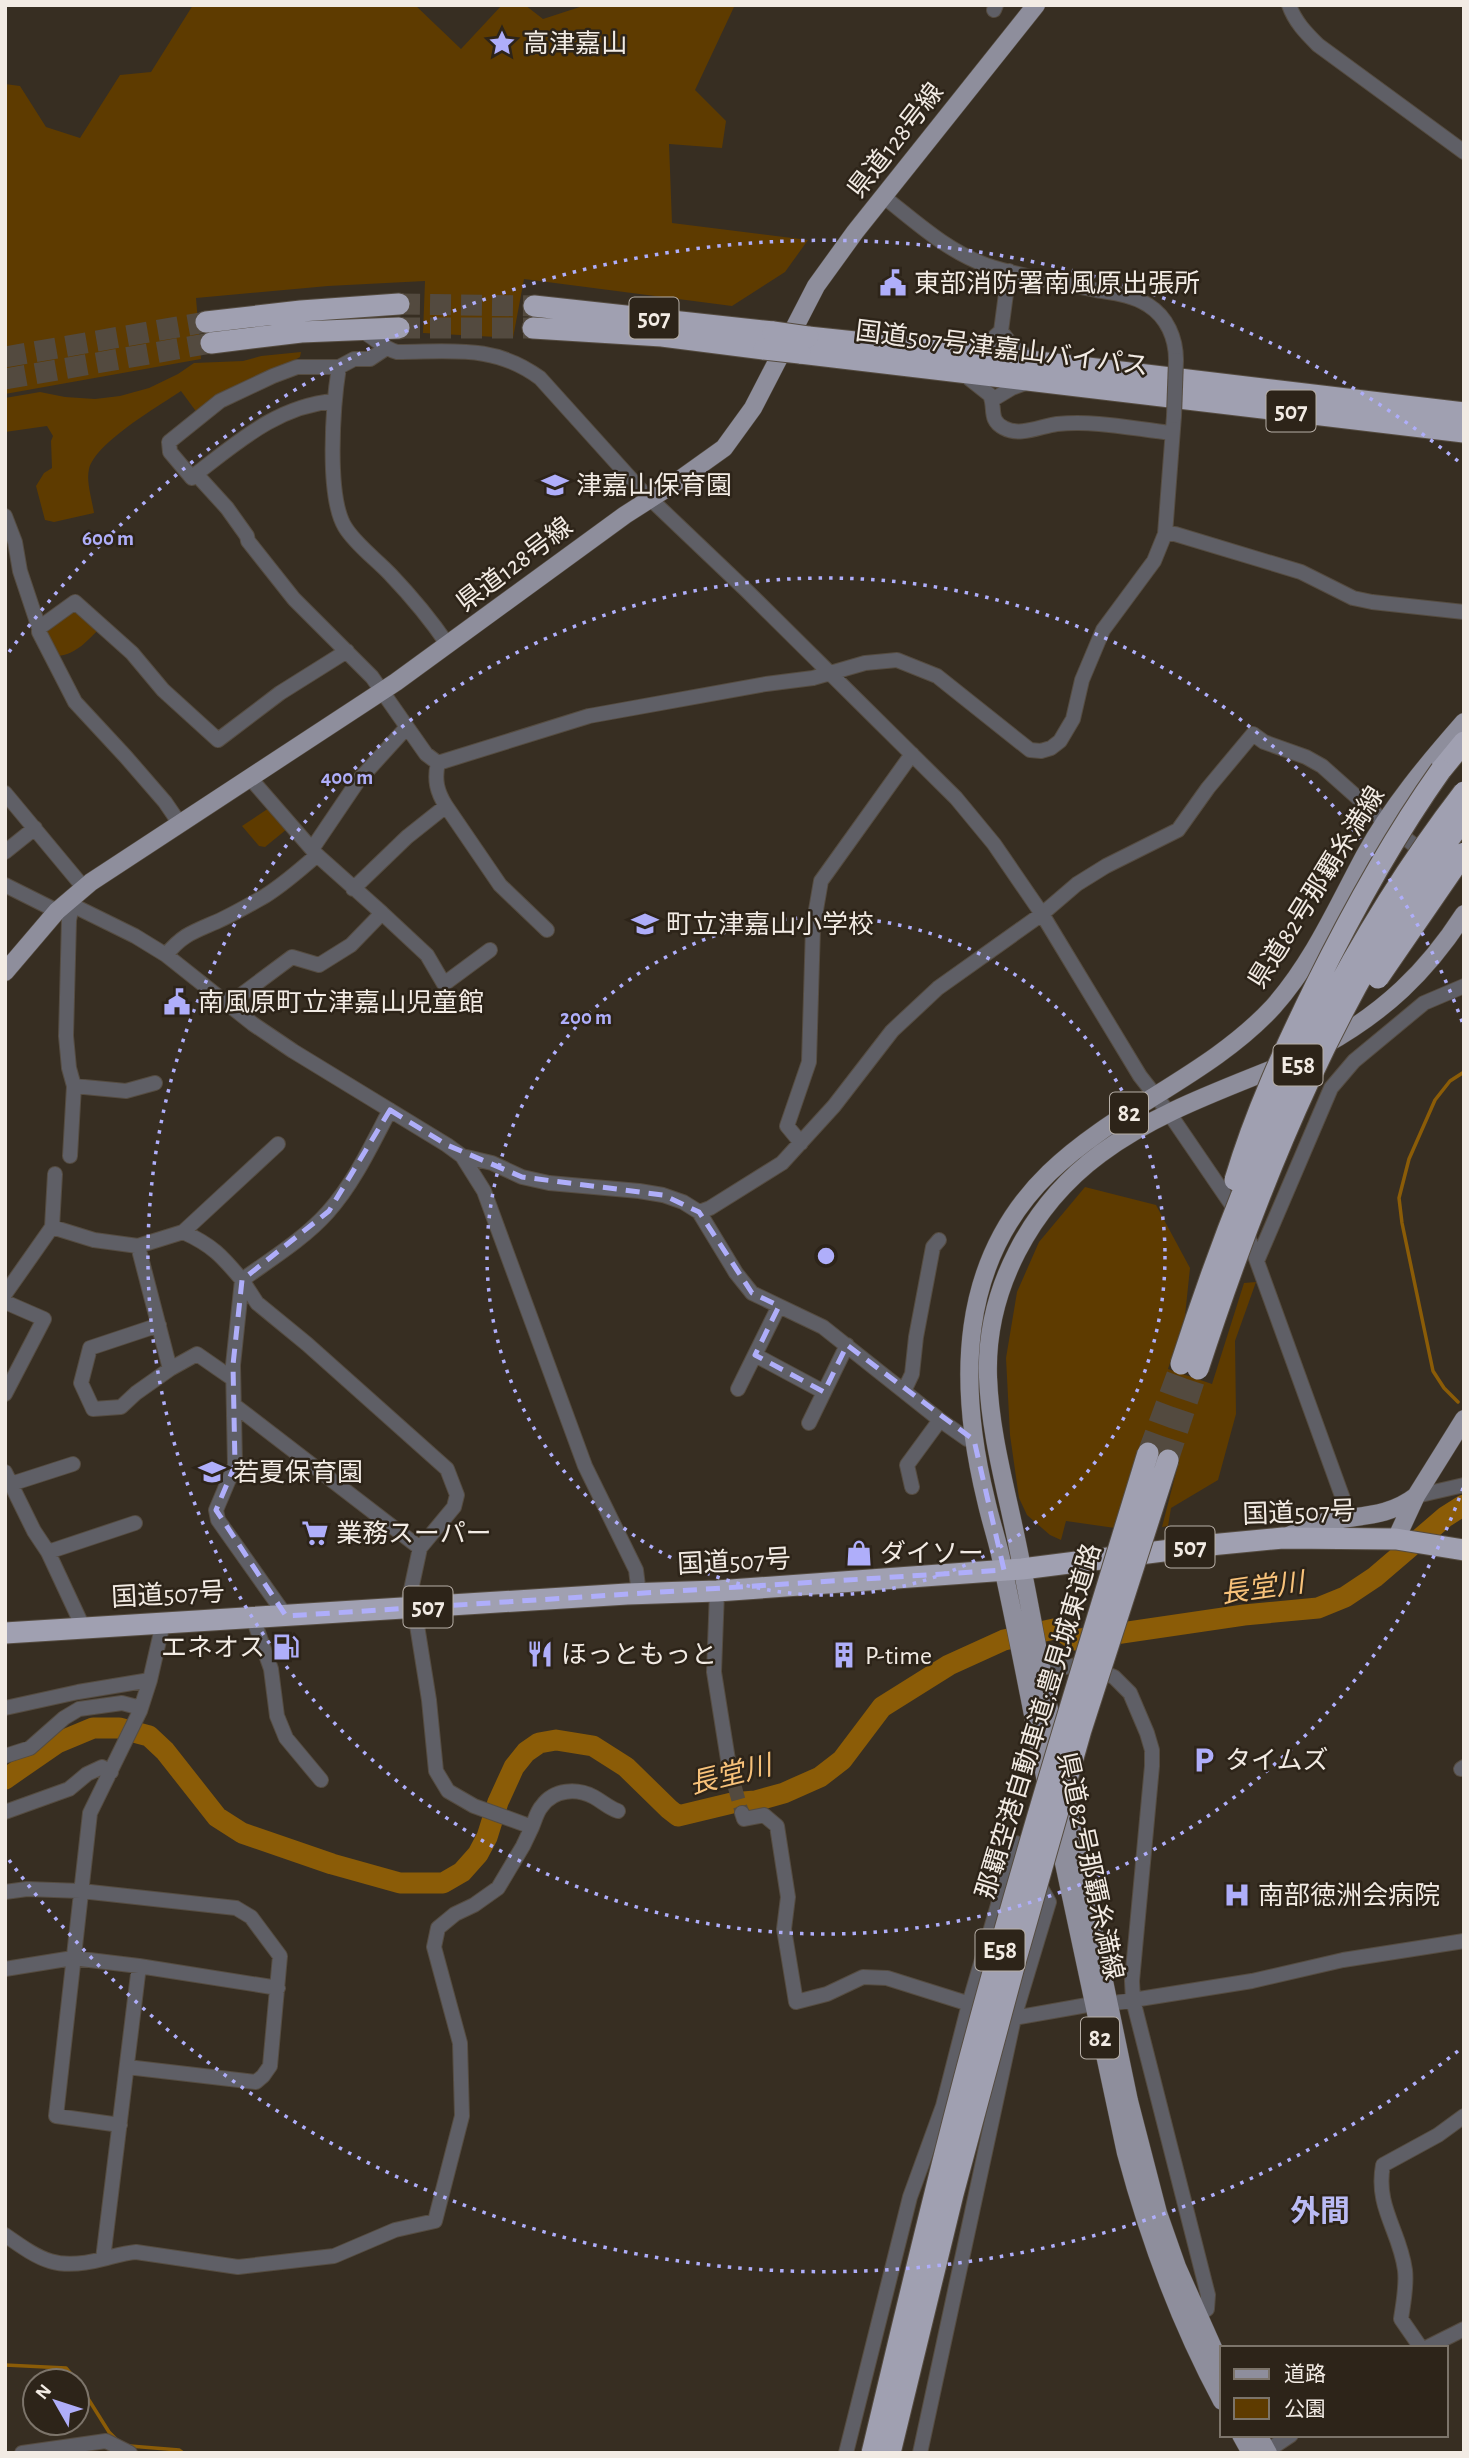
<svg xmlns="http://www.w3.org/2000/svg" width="1469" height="2458" viewBox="0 0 1469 2458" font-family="'Alegreya Sans','Noto Sans JP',sans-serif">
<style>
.green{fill:#5e3b00}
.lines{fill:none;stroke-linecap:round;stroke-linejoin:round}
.stream{stroke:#8b5c07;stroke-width:3.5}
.river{stroke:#8b5c07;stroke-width:21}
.minor-tunnel{stroke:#534a3f;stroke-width:14;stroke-dasharray:14 7;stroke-linecap:butt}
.highway-tunnel{stroke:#534a3f;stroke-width:21;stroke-dasharray:21 10;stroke-linecap:butt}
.minor-casing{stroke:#554c41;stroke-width:16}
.major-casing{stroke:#554c41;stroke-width:19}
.highway-casing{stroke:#554c41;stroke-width:23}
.minor{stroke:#5f5f66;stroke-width:14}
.major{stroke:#8e8e9c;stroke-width:18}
.highway{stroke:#a0a0b1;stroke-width:21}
.minor-bridge-casing{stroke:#554c41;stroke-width:16;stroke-linecap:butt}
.highway-bridge-casing{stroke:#554c41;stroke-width:23;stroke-linecap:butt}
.minor-bridge{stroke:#5f5f66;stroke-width:14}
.highway-bridge{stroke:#a0a0b1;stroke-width:21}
.marked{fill:none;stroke:#afaefa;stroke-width:5;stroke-dasharray:14 9;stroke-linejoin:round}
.ring{fill:none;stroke:#afaefa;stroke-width:3.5;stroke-dasharray:3.5 7}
.labels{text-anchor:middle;stroke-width:5;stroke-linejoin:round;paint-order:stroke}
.shield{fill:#2d2419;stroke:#b7afa7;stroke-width:2}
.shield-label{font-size:24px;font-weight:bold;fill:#f2ebe4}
.poi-label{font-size:26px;fill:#f2ebe4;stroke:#2d2419;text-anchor:start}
.street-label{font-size:26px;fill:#f2ebe4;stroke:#2d2419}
.water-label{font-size:28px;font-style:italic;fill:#f8c27a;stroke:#2d2419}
.quarter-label{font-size:30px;font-weight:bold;fill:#babbf4;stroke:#2d2419}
.centre{fill:#afaefa;stroke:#2d2419;stroke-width:3.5}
.ring-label{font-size:21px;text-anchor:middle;font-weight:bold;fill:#afaefa;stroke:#2d2419;stroke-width:5;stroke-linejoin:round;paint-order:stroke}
</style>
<rect width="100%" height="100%" fill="#372e22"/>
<path class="green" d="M193,5h222l46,44 41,-44h23l18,14 43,-14h145l3,2 -39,83 31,31 -4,27 -53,-4 3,79 136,17 -23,32 -53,34 -208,-27 -11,59 -90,-5 2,-52 -97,5 -132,12 5,61 -196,35v-310l15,2 26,41 34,11 40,-63 31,-3z
M301,352l-1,5 -102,57 -17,-23c-22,15 -85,51 -92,78 -3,13 3,30 5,44l-40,9 -9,-2 -9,-34 8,-13 8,-5 -1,-27 2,-5 -6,-10 -42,6v-34l35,-6 25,5 30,2 25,-3 29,-8 29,-14 16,-11 49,-2 18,-5z
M74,608l27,19c-13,13 -24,27 -43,29l-12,-24v-5z
M269,808l18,21 -22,18 -6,-1 -17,-20z
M1085,1187l71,18 34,63 -5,48 -17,53 44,15 32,-101 12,-1 -21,59 1,73 -18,66 -47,28 -3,18 -6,1 17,-66 -35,-14 -29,81 -49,-7 -5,19 -11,-5 -23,-20 -8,-17 -9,-63 -4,-77 11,-66 22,-50z"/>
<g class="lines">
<path class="stream" d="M1458,1402l-14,-14 -11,-17 -31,-148 -3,-25 10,-39 26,-59 15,-19 14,-9
M5,2365l61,3 11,13
M77,2381l32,51 8,8
M130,2446l49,4 4,3"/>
<path class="river" d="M5,1779l52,-36 36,-15h26l30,8 16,15 52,66 25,16 90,31 68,19h43l19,-11 16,-18 9,-17 11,-35 16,-35 12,-15 13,-9 17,-3 37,6 33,21 43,42 9,7 54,-13 23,-2 29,-8 36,-16 22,-17 40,-53 67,-42 55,-25 50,-11 12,5 8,6 170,-25 74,-7 27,-11 30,-20 70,-60 19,-12"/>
<path class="minor-tunnel" d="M729,1766l13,47"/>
<path class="highway-tunnel" d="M399,304l135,2
M399,328h134
M5,357l201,-35
M5,379l206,-36
M1148,1453l33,-89
M1168,1460l30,-91"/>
<g class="minor-casing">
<path id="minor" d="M1289,5c6,17 17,28 29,40l146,107
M994,10l2,-5
M884,197c32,25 63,54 102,68 35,12 74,17 110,25 18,3 37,5 52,15 19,12 28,33 28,55
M361,331c14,6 21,17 36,21 55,0 97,-8 143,26l101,112 105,100 210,208 38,46 48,70 98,162 29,37 73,107 108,298
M1001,331l12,16 17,11
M967,352l24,-12 10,-9 8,-60
M339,367c-6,37 -13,129 6,160 11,18 31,32 45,47 21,22 41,46 58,71
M966,376l24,19c6,13 -2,25 14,33 16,9 37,-2 53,-4 39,-4 77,5 115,9
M992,400l20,-12 16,-6
M334,401c-56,5 -95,40 -138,73l31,34 20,28 1,5 46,58 78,78 54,77 12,9
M192,478l-22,-26 -1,-10 51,-41 53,-25 24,-9h42l15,-8h16l15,-10
M5,516l10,26 5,29 19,57v4l36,70 51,55 39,45 15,22
M1165,534h10l126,38 52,26 19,4 92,10
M39,628l36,-26 57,51 31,37 55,50 62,-47 67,-42
M438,763l151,-47 177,-32 47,-6 52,-15 32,-3 40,16 93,74 11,1 10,-3 9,-7 13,-22 9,-39 21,-50 51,-69 11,-27 9,-118
M438,763c-4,17 -1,29 8,43l54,79 47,45
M5,793l79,95
M312,849l46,-68 49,-54
M5,852l30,-24
M5,885l52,26
M353,889l54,-52 39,-31
M66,902l69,34 31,19 87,69 40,27 154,94 15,11 22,35 101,275 51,104 3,24
M382,913l45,42 17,29 46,-34
M166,955c16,-20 27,-23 50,-33 16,-7 33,-17 49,-26 19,-12 35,-26 52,-41
M229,1004l63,-47 27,8 32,-20 31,-32 -65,-58 -67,-77
M74,1086l52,5 29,-8
M801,1143l-14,-17 22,-64 4,-135 8,-46 91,-127
M70,1156l4,-70 -5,-18 -3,-32 3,-116 3,-14
M462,1156l30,7 30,14 27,6 90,8 24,4 20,7 16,10 37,61 16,20 71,34 117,93 27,19 7,1
M55,1174l-3,53 42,13 44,6 45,-14c29,13 39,24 59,48l-9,85 2,100 -19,45 2,10 68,96
M699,1212l11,-4 72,-45 52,-57 58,-75 46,-43 104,-74 35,-30 29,-18 72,-36 30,-42 45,-54 11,8 42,15 16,9 64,57 42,33
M183,1232l95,-88
M138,1246l32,123 -34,24 -15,14 -28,2 -12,-26 9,-35 69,-23
M1257,1261l74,-173 23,-27 70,-58 40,-17
M5,1294l47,-67
M5,1302l39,17 -39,75
M755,1355l69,37
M170,1369l27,-15 36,25
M738,1389l41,-83
M904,1391l8,-17 4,-37 17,-90 6,-7
M234,1405l186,143
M809,1423l38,-78
M5,1472l29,59 14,21 35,75
M11,1484l62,-20
M912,1487l-5,-22 33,-45
M1416,1496l48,-11
M48,1552l87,-29
M717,1591l-3,81 15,94
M253,1618l18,51 6,47 9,22 35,42
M1042,1672l34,-7 18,4 20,8 16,16 17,40 5,17v16l-20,215 1,19 75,295 -1,14 -17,11
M5,1708l73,-16 72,-12
M5,1756l25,-8 34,-30 15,-9 43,-6 19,5
M1461,1769l3,-2
M5,1812l64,-23 18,-15 15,-7 9,5
M742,1813l2,6 20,-4 13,11 11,71 -4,32 12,73 31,-8 36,-17 24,1 89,28
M532,1827c3,-7 5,-16 10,-21 12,-17 35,-18 52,-9 9,5 15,11 24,14
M5,1892l22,-3 54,2 155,17 15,9 29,39 -10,110 -7,10 -7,6 -129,-15
M139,1966l139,22
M5,1969l68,-11 66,8 -36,293
M1108,2004l144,-23 91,-21 121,-19
M1008,2016l6,2 79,-14
M120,2125l-64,-9 34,-303 50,-102 10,-31 11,-48v-9
M5,2235c37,26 52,36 98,24 12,-3 21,-6 33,-7l102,15 96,-11 61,-26 40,-9 27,-105 -2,-73 -26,-96 4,-19 17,-14 19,-9 24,-17 25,-42 9,-19 -58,-21 -26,-15 -12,-20 -7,-71 -13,-81 -2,-11 -5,-9 11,-51 34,-41 3,-12 -10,-26 -140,-125 -50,-41 -15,-23c29,-21 62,-41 86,-68 26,-29 44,-68 62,-102
M1421,2348l-20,-29c2,-15 6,-33 4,-49 -5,-39 -30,-63 -22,-105l55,-30 26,-19
M1426,2348l38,-19
M22,2453l84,-12 24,12
M846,2453l64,-256 33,-91 26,-102 47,-161
M920,2453l94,-435 35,-116 -12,-21
M1264,2453l27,-18"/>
</g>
<g class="major-casing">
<path id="major" d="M5,972l52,-61 34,-29 305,-200 229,-167 50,-32 49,-35 29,-40 63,-122 39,-54 181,-227
M1323,1046c61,-34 103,-73 141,-132
M1286,1537c10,-4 21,-10 31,-13 35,-10 68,-4 99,-28
M1396,1539l20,-43 48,-77
M1057,1751c-14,-71 -26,-142 -41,-213 -11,-53 -26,-106 -28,-161 -3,-87 43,-172 112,-223 55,-41 122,-64 185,-90
M1047,1787c-14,-73 -28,-146 -44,-219 -4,-23 -12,-45 -17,-68 -28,-115 -29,-238 63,-327 67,-65 160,-97 224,-166 40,-45 64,-100 92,-152 26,-48 63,-92 99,-133
M1064,1789l65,312 29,112 19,54 45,101
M1055,1821l71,332c23,86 54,170 96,248
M1241,2435l10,18
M1258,2435l10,18"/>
</g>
<g class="highway-casing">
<path id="highway" d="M534,306l239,26
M206,322l95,-11 98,-7
M533,328l129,8 102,13
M808,337l189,20 467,56
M211,343l90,-11 98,-4
M800,353l664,79
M1441,770l23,-28
M5,1633l622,-39 90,-3 305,-22 188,-24 73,-7 113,1 68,11"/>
</g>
<use href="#minor" class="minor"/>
<use href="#major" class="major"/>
<use href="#highway" class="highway"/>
<g class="minor-bridge-casing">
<path id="minor-bridge" d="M1174,416l2,-56"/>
</g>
<g class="highway-bridge-casing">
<path id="highway-bridge" d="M773,332l35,5
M764,349l36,4
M1378,978l86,-125
M1235,1180c20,-67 49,-130 80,-193 37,-75 77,-148 126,-217
M1181,1364c66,-204 152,-402 283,-572
M1198,1369c63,-193 142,-388 266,-550
M872,2453c33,-137 65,-275 102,-411 53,-198 114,-393 174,-589
M890,2453l63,-259 63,-235 65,-229 87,-270"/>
</g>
<use href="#minor-bridge" class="minor-bridge"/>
<use href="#highway-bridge" class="highway-bridge"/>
</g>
<path class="marked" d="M390,1110l57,35 75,32 141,18 36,17 53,81 27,13 -24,49 69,37 23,-47 127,95 30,130 -718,46 -70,-106 19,-45 -2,-100 9,-85 87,-69z"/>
<g class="ring">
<circle cx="826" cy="1256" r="339"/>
<path d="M1463 1488A678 678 0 1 1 1463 1024"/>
<path d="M1458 2051A1016 1016 0 0 1 9 1860M9 652A1016 1016 0 0 1 1458 461"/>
</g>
<defs>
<g id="sight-bare" transform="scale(2.1)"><path d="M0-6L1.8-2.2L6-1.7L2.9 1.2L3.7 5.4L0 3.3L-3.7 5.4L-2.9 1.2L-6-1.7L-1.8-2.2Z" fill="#afaefa" stroke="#2d2419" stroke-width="2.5" paint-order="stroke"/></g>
<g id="civic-bare" transform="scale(2.1)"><path d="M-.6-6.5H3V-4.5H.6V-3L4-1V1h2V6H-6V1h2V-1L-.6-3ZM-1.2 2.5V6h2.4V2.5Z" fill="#afaefa" stroke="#2d2419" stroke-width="2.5" paint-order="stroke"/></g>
<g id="school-bare" transform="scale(2.1)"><path d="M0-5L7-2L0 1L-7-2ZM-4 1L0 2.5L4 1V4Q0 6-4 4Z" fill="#afaefa" stroke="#2d2419" stroke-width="2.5" paint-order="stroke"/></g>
<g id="supermarket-bare" transform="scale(2.1)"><path d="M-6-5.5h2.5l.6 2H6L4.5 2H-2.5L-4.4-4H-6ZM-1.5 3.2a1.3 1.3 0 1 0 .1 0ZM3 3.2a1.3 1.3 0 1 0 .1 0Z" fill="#afaefa" stroke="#2d2419" stroke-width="2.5" paint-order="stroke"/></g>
<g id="shop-bare" transform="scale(2.1)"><path d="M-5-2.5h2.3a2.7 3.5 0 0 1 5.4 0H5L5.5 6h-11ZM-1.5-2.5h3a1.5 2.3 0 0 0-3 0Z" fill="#afaefa" stroke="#2d2419" stroke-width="2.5" paint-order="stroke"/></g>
<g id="fuel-bare" transform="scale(2.1)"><path d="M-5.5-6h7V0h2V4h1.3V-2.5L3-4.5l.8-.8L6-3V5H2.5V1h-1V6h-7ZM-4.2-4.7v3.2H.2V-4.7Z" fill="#afaefa" stroke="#2d2419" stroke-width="2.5" paint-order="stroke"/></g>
<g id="restaurant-bare" transform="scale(2.1)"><path d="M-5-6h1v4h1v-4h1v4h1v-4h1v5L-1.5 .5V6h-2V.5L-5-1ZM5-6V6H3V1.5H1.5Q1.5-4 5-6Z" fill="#afaefa" stroke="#2d2419" stroke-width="2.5" paint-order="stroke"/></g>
<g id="building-bare" transform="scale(2.1)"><path d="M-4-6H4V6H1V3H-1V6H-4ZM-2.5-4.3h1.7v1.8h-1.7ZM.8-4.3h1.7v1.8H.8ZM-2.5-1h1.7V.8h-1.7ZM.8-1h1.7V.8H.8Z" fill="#afaefa" stroke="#2d2419" stroke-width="2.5" paint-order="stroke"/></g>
<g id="parking-bare" transform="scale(2.1)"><path d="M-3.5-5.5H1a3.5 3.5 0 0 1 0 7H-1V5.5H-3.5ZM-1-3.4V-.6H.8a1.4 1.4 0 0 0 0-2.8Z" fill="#afaefa" stroke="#2d2419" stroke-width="2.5" paint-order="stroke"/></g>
<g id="hospital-bare" transform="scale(2.1)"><path d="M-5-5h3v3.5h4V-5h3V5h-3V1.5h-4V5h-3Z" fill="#afaefa" stroke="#2d2419" stroke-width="2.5" paint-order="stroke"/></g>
</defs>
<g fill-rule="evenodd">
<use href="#sight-bare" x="502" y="43"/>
<use href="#civic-bare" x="893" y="283"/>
<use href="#school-bare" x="555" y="485"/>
<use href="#school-bare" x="645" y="924"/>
<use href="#civic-bare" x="177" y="1002"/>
<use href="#school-bare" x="212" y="1472"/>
<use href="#supermarket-bare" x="315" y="1533"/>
<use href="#shop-bare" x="859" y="1553"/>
<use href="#fuel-bare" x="286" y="1647"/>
<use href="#restaurant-bare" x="540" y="1654"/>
<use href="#building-bare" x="844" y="1655"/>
<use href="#parking-bare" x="1204" y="1760"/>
<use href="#hospital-bare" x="1237" y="1895"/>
</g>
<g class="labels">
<g class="shield">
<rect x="629.5" y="297.5" width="49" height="41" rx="5"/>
<rect x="1266.5" y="390.5" width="49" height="41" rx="5"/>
<rect x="1273.5" y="1044.5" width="49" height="41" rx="5"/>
<rect x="1110" y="1092.5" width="38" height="41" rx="5"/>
<rect x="1165.5" y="1526.5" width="49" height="41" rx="5"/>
<rect x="403.5" y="1586.5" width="49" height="41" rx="5"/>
<rect x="975.5" y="1929.5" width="49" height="41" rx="5"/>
<rect x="1081" y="2017.5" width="38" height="41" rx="5"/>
</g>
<g class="shield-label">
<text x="654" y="326">507</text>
<text x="1291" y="419">507</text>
<text x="1298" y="1073">E58</text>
<text x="1129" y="1121">82</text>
<text x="1190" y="1555">507</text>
<text x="428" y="1615">507</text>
<text x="1000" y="1958">E58</text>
<text x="1100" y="2046">82</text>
</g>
<g class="poi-label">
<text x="523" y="52">高津嘉山</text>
<text x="914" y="292">東部消防署南風原出張所</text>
<text x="576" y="494">津嘉山保育園</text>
<text x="666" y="933">町立津嘉山小学校</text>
<text x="198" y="1011">南風原町立津嘉山児童館</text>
<text x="233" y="1481">若夏保育園</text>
<text x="336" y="1542">業務スーパー</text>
<text x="880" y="1562">ダイソー</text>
<text x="265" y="1656" text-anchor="end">エネオス</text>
<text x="561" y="1663">ほっともっと</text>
<text x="865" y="1664">P-time</text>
<text x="1225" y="1769">タイムズ</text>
<text x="1258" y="1904">南部徳洲会病院</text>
</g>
<g class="street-label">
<text transform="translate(895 140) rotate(-52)" y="9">県道128号線</text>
<text transform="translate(1002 348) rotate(7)" y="9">国道507号津嘉山バイパス</text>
<text transform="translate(514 564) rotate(-37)" y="9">県道128号線</text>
<text transform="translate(1316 887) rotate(-58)" y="9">県道82号那覇糸満線</text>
<text transform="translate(1299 1512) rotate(-2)" y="9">国道507号</text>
<text transform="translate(734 1561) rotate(-3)" y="9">国道507号</text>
<text transform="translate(168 1594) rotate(-3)" y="9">国道507号</text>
<text transform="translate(1038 1721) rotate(-73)" y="9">那覇空港自動車道;豊見城東道路</text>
<text transform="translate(1091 1866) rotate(78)" y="9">県道82号那覇糸満線</text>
</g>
<g class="water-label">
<text transform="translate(1262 1587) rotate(-8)" y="10">長堂川</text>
<text transform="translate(730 1774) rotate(-14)" y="10">長堂川</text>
</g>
<g class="quarter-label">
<text x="1320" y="2221">外間</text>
</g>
</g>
<circle cx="826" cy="1256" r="10" class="centre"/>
<g class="ring-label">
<text x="108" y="545">600 m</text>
<text x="347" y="784">400 m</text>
<text x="586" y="1024">200 m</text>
</g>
<rect width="1469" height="2458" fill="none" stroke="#f2ebe4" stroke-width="14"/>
<rect x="1220" y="2346" width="228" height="91" fill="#2d2419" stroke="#7c746a" stroke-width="2"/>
<rect x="1234" y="2369" width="35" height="10" fill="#8e8e9c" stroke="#7c746a" stroke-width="2"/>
<text x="1284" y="2381" font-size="21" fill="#f2ebe4">道路</text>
<rect x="1234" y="2398" width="35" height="21" fill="#5e3b00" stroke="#7c746a" stroke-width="2"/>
<text x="1284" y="2416" font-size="21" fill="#f2ebe4">公園</text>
<g transform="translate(56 2402) rotate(309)"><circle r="33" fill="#2d2419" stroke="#7c746a" stroke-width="2"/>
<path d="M0-5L12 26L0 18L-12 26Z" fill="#afaefa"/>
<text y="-10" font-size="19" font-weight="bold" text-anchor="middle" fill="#f2ebe4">N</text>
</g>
</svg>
